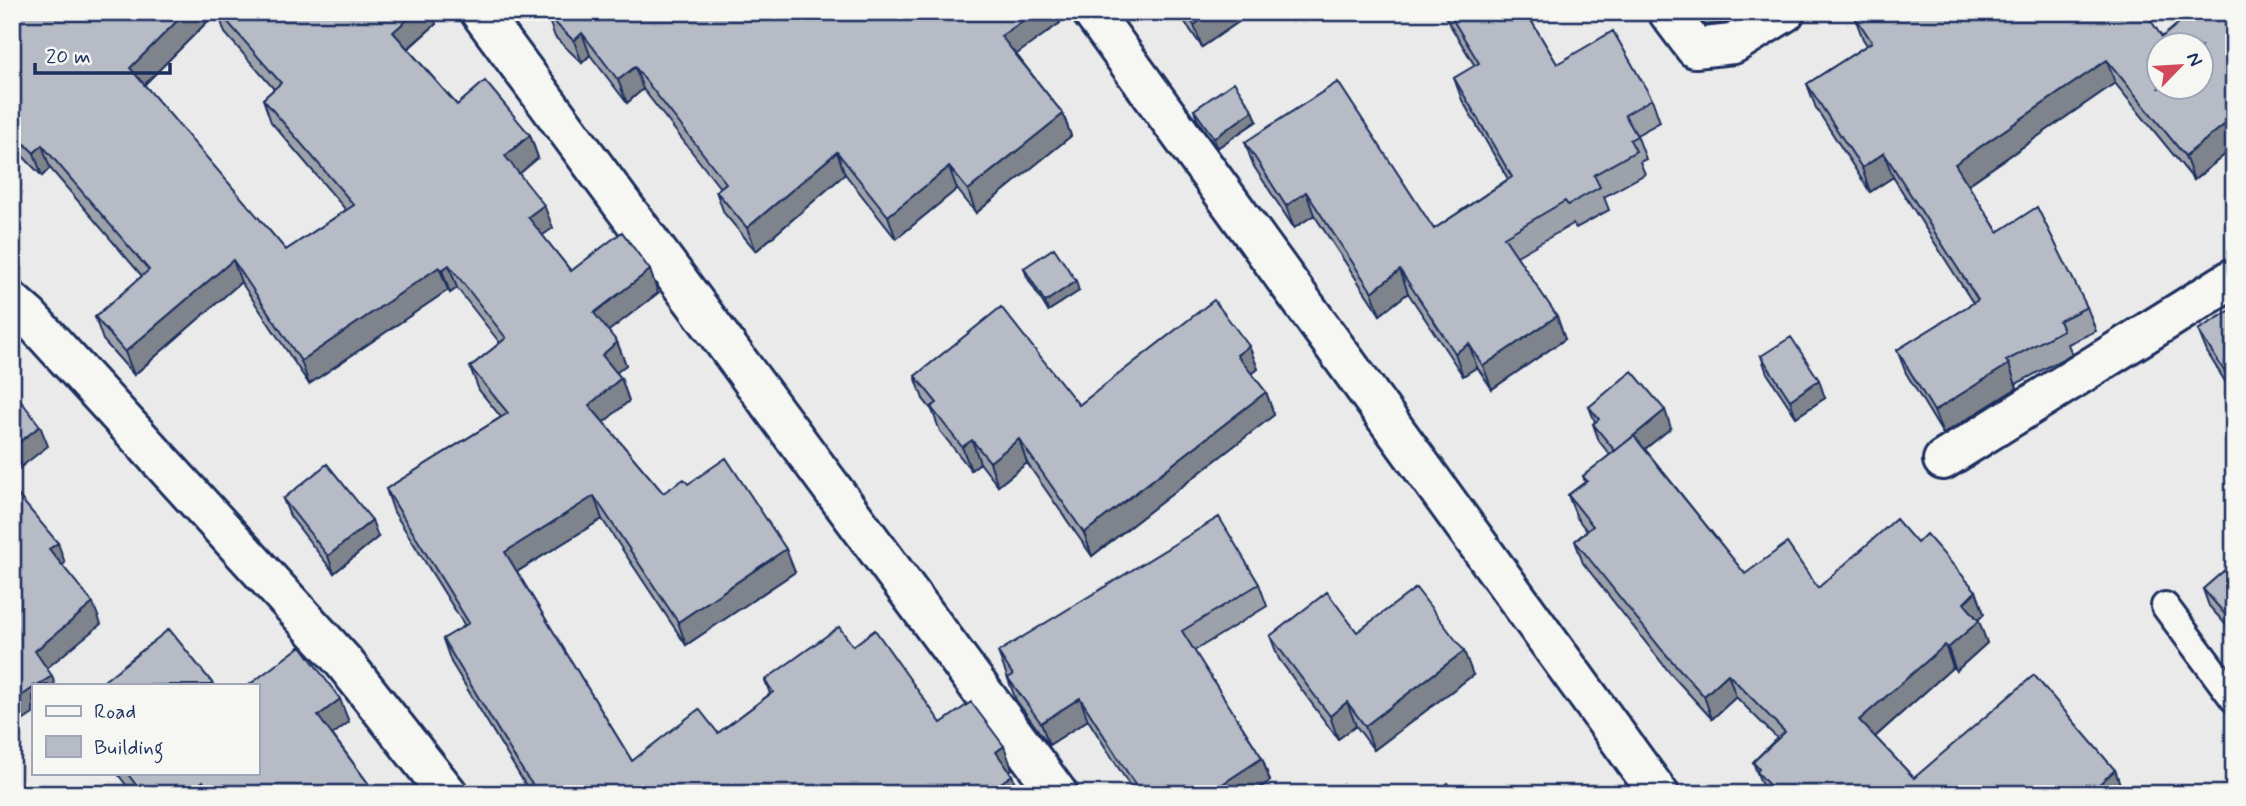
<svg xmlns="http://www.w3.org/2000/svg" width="2246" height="806" viewBox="0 0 2246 806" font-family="Mynerve,sans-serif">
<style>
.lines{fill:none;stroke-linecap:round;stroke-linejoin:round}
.service-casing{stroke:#1b2f5e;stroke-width:32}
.minor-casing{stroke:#1b2f5e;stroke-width:44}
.service{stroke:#f6f6f2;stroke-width:26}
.minor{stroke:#f6f6f2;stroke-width:38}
.wall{fill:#9da1aa;stroke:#1b2f5e;stroke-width:2}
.shaded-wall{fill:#7f838b;stroke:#1b2f5e;stroke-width:2}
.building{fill:#b6bbc6;stroke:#1b2f5e;stroke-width:2;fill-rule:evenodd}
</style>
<rect width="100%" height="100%" fill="#e9eae9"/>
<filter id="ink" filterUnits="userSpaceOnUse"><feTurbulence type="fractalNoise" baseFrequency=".0143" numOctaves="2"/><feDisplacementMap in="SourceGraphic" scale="14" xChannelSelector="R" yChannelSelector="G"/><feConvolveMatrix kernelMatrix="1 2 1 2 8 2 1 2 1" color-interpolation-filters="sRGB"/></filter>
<g filter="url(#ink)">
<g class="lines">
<g class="service-casing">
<path id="service" d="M2165,606l69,93"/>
</g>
<g class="minor-casing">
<path id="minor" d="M480,12l578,782
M1092,12l567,782
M1668,12l27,36 38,-4 52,-32
M12,302l18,16 313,343 105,133
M1943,460l291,-182"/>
</g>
<use href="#service" class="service"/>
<use href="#minor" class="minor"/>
</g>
<path class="wall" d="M12,12h205l-73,73 142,165 60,-40 -75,-88 -8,-23 11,-10 -49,-56 -7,-21h214l4,12 -28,25 49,56 73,30 8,23 -19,16 34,54 -11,7 29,36 87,22 -50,38 9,11 9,23 -10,7 5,6 8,23 -26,21 60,71 25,-9 107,88 -109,73 -84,-126 -85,53 115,189 86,-28 52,-39 -5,-14 88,-34 88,77 71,46 -2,2 9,23h-488l-80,-132 -8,-23 22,-13 -71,-114 -8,-23 115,-72 -22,-27 -9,-23 30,-24 -43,-55 -7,5 -2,-3 -139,94 -68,-102 -107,93 -31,-35 -8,-23 47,-41 -92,-108 -8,8 -30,-31z
M549,12h507l4,11 -44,31 47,60 8,22 -95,77 -19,-24 -61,50 -51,-65 -89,77 -32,-38 -8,-22 4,-3 -77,-99 -16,14 -37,-48 -8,8 -27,-26 -8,-22z
M1178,12h75l-51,35z
M1442,12h84l31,52 95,35 8,23 -23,13 9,24 -6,3 5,12 -41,23 5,13 -33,18 -3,-4 -56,32 48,83 -73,50 -15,-22 -14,9 -55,-83 -28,22 -66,-100 -20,13 -41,-63 -8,-23 189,87 74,-50 -46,-79 -8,-22 21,-12z
M1696,12h46l-16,11 -21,2z
M2234,12v135l-40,33 -79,-97 -147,102 30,47 89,75 9,24 -28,13 4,10 -56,30 1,4 -74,46 -37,-61 -9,-23 76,-47 -80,-126 -23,15 -54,-84 -9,-24 60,-39 -4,-6 -9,-24 308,22z
M1194,110l59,1 4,10 -40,27 -20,-29z
M1024,268l55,23 -31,20 -21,-34z
M2234,308v88l-27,-44 -9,-22z
M1249,346l9,23 -6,5 14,18 8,23 -182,141 -65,-93 -29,23 -18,-23 -9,7 -31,-39 -8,-21 -9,-11 -8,-23 164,29z
M1761,356l64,42 -29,19 -29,-44z
M1589,407l82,21 -26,21 100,125 73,14 99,-45 59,48 8,23 -6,6 9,23 -31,28 -3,-4 -78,70 39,41 201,-8 8,23 -358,1 -12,-32 24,-24 -41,-41 -24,22 -42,-46 -87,-110 -8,-22 12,-10 -10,-13 -9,-23 17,-13 -2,-6 27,-21 -11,-14 -6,-17 2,-2z
M283,499l95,38 -44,36 -44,-57z
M2234,562v72l-25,-28 -6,-17z
M1259,584l8,22 -73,45 68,107 8,23 -20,13h-115l-47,-74 -39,25 -33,-45 -18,-48z
M1357,632l116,43 -99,75 -18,-24 -18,13 -59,-80 -9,-23z
M349,722l-17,12 44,60h-243l-16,-21h140z"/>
<path class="shaded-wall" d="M186,12h31l-79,79 -8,-23z
M416,12h16l4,12 -35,30 -8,-22z
M1036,12h20l4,11 -50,36 -9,-23z
M1212,12h41l-51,35 -8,-22z
M1722,12h20l-16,11z
M582,33l8,22 -8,8 -8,-22z
M2107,60l8,23 -152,105 -8,-24z
M635,67l8,22 -16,14 -9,-23z
M1253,111l4,10 -40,27 -3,-10z
M1063,114l8,22 -95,77 -8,-23z
M2234,117v30l-40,33 -9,-24z
M530,135l8,23 -25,21 -8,-23z
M42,145l8,23 -8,8 -8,-23z
M837,152l8,22 -89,77 -9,-23z
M1884,153l9,24 -23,15 -8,-24z
M949,167l8,22 -61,50 -8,-23z
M1306,192l8,23 -20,13 -8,-22z
M544,205l9,23 -17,12 -8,-23z
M233,260l8,22 -107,93 -9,-23z
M449,265l8,23 -7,5 -8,-23z
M439,267l9,23 -139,94 -8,-23z
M650,270l8,23 -56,43 -8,-23z
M1400,270l8,23 -28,22 -8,-23z
M1076,281l3,10 -31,20 -3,-9z
M1557,316l8,23 -73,50 -9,-23z
M617,342l9,23 -16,13 -8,-23z
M1469,344l8,23 -14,9 -8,-23z
M1249,346l9,23 -12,9 -9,-23z
M2009,364l8,24 -74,46 -9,-23z
M621,378l8,23 -32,27 -8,-23z
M1819,380l6,18 -29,19 -6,-17z
M1266,392l8,23 -182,141 -8,-23z
M1665,410l6,18 -50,40 -6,-17z
M40,426l8,20 -36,28v-26z
M1019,439l8,24 -29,23 -8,-24z
M972,440l8,23 -9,7 -9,-23z
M594,496l8,23 -89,55 -8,-22z
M372,520l6,17 -44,36 -6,-17z
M58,543l7,20 -8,7 -8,-21z
M786,549l9,23 -109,73 -8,-23z
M1976,591l8,23 -12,12 -8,-23z
M93,603l8,21 -59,48 -7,-21z
M1979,621l8,22 -31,28 -8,-23z
M1945,645l8,22 -85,76 -9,-23z
M1464,651l9,24 -99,75 -9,-24z
M1728,674l8,23 -24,22 -8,-23z
M52,676l3,9h-18z
M33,688v26l-21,14v-26z
M1080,698l8,22 -39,25 -8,-22z
M340,699l9,23 -22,17 -9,-23z
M1347,702l9,24 -18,13 -8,-23z
M1004,746l8,23 -7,5 -9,-22z
M1262,758l8,23 -20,13h-43z
M2115,770l8,23 -1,1h-34z
M1012,775l7,19h-34z
M203,781l4,13h-19z"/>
<path class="building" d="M12,12h174l-56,56 156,182 68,-45 -91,-106 18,-16 -62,-71h197l-23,20 64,73 28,-24 45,54 -25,21 39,49 -16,12 43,54 51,-39 28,38 -56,43 23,29 -15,13 19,23 -32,27 74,88 21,-14 4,5 38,-26 60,91 -108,73 -84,-126 -89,56 127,209 67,-52 19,24 55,-41 -8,-12 74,-53 14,19 22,-16 66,93 30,-21 33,44 -8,6 16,23 -27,19h-445l-14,-18 -83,-137 26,-16 -83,-134 122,-76 -38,-46 36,-29 -57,-73 -7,5 -3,-3 -138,94 -68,-101 -108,92 -30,-35 54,-47 -107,-125 -8,8 -22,-22z
M549,12h487l-35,24 62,78 -95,76 -19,-23 -61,49 -51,-64 -90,76 -31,-37 10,-8 -91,-116 -17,13 -36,-47 -8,8 -27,-26z
M1185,12h27l-18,13z
M1448,12h78l31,52 56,-33 39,68 -27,16 12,21 -7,4 6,11 -42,24 6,12 -32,18 -3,-4 -61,36 53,79 -74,50 -14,-22 -14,9 -55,-83 -28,22 -66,-100 -20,14 -41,-64 93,-60 96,147 78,-52 -58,-99 25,-15z
M1858,12h287l17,25 30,-25h42v105l-49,39 -78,-96 -152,104 43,68 39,-25 50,100 -28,14 4,9 -57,31 3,3 -75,47 -37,-61 81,-50 -94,-147 -22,15 -55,-84 65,-42 -18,-27zM2159,46h42v42h-42z
M1234,82l19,29 -39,27 -20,-28z
M1054,248l22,33 -31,21 -21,-34z
M1214,300l35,46 -12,9 29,37 -182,141 -65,-94 -29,23 -18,-22 -10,7 -31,-40 6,-4 -22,-27 86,-69 78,98z
M2234,308v78l-36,-56z
M1791,337l28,43 -29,20 -29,-44z
M1632,371l33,39 -50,41 -22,-27 6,-5 -10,-12z
M12,389l28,37 -28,22z
M1634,436l111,138 42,-31 31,45 78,-69 21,24 9,-9 50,57 -12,12 15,18 -31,27 -3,-3 -86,75 55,58 120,-103 81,95 -27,24h-311l-20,-22 2,-3 -6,-7 32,-30 -57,-58 -24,22 -42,-46 -87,-109 18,-15 -25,-31 19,-14 -4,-5z
M327,464l45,56 -44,36 -45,-57z
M12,488l46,55 -9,6 44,54 -58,48 17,25 -15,9h-4v3l-21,14z
M1219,517l40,67 -77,47 80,127 -55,36h-49l-4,-6 -10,6h-3l-61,-96 -39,25 -33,-45 5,-3 -15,-23z
M2234,562v58l-2,2 -29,-33z
M1416,588l48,63 -99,75 -18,-24 -17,14 -60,-80 57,-44 30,40z
M169,629l45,56h-115z
M301,646l39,53 -22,17 58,78h-164l-9,-13 -15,13h-45l-16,-21h130v-88h-8z
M1448,783l9,11h-22z"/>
</g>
<rect width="2246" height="806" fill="none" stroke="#f6f6f2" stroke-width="42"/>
<rect x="21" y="21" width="2204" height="764" fill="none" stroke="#1b2f5e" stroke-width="2.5" filter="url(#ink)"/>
<rect x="32" y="684" width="228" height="91" fill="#f6f6f2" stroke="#9ea6b7" stroke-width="2"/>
<rect x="46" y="706" width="35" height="10" fill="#f6f6f2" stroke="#9ea6b7" stroke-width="2"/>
<text x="94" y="718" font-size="21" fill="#1b2f5e">Road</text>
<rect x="46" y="736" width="35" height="21" fill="#b6bbc6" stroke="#9ea6b7" stroke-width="2"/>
<text x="94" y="754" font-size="21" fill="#1b2f5e">Building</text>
<g transform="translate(2180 66) rotate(65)"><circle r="33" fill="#f6f6f2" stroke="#9ea6b7" stroke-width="2"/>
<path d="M0-5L12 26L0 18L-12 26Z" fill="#d1495b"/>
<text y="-10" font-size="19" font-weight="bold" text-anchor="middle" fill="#1b2f5e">N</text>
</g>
<path d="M35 63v10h135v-10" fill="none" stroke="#1b2f5e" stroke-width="3.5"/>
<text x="46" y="63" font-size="21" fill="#1b2f5e" stroke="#f6f6f2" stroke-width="5" paint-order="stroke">20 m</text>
</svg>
